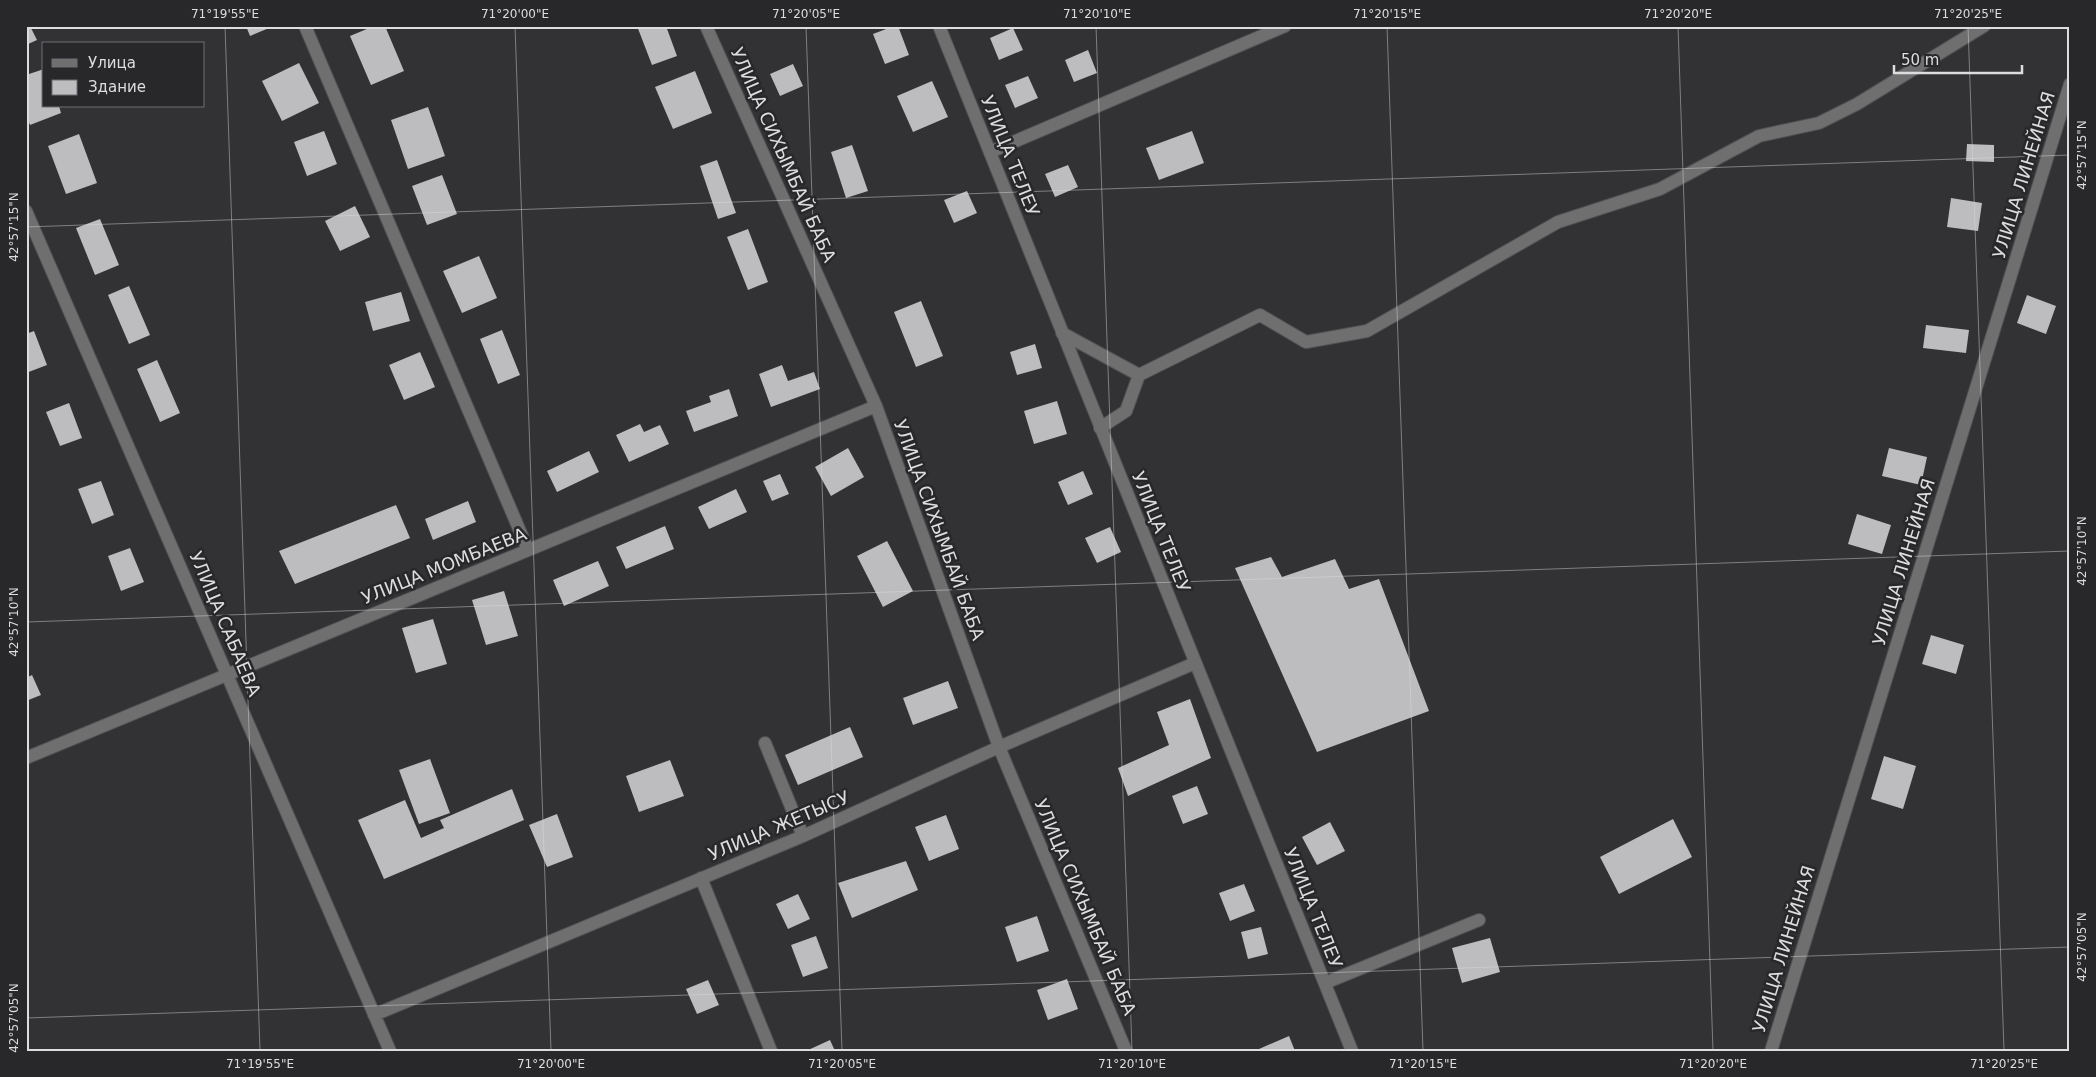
<svg xmlns="http://www.w3.org/2000/svg" width="2096" height="1077" viewBox="0 0 2096 1077" font-family="'DejaVu Sans',sans-serif">
<style>
.building{fill:#bdbcbf}
.lines{fill:none;stroke-linecap:round;stroke-linejoin:round}
.minor-casing{stroke:#515053;stroke-width:14}
.minor{stroke:#6f6f70;stroke-width:12}
.ticks{fill:none;stroke:#dddcde;stroke-width:1;stroke-opacity:0.45}
.labels{text-anchor:middle;stroke-width:5;stroke-linejoin:round;paint-order:stroke}
.street-label{font-size:18px;fill:#dddcde;stroke:#28272a}
.neatline{fill:none;stroke:#dddcde;stroke-width:2}
.ticks-label{font-size:12px;text-anchor:middle;fill:#dddcde}
</style>
<rect width="100%" height="100%" fill="#323134"/>
<path class="building" d="M26,26h4l7,14 -11,5z
M246,26h28l-24,10z
M374,26h11l19,45 -33,14 -21,-49z
M637,26h29l11,30 -25,9z
M894,26h4l11,29 -24,9 -12,-30z
M1013,28l10,22 -24,10 -9,-22z
M1088,50l9,23 -23,9 -9,-22z
M299,63l20,40 -37,18 -20,-40z
M793,64l10,22 -23,10 -10,-22z
M44,69v37h15l2,7 -31,12 -4,-10v-40z
M695,71l17,42 -39,16 -18,-42z
M1028,76l10,22 -23,10 -10,-23z
M932,81l16,36 -35,15 -16,-36z
M428,107l17,49 -37,13 -17,-49z
M324,131l13,33 -30,12 -13,-34z
M1192,131l12,32 -45,17 -13,-32z
M79,134l18,49 -31,11 -18,-48z
M1967,144l27,1v17l-28,-1z
M852,145l16,46 -22,7 -15,-46z
M717,160l19,53 -18,6 -18,-53z
M1068,165l10,22 -23,10 -10,-23z
M442,175l15,39 -30,11 -15,-39z
M967,191l10,22 -23,10 -10,-23z
M1951,198l31,5 -4,28 -31,-4z
M355,206l15,31 -30,14 -15,-30z
M100,219l19,46 -24,10 -19,-47z
M748,229l20,53 -20,8 -21,-53z
M479,256l18,42 -35,15 -19,-42z
M129,286l21,49 -21,9 -21,-49z
M401,292l9,29 -37,10 -8,-29z
M2027,295l29,11 -10,28 -29,-11z
M921,301l22,55 -27,11 -22,-55z
M1926,325l43,5 -3,23 -43,-5z
M502,330l18,45 -22,9 -18,-45z
M34,331l13,34 -21,8v-39z
M1035,344l7,24 -25,7 -7,-23z
M420,352l15,35 -31,13 -15,-35z
M157,360l23,53 -20,9 -23,-53z
M782,365l6,16 26,-9 6,17 -49,18 -12,-33z
M729,389l9,27 -44,16 -8,-21 25,-9 -2,-6z
M1057,401l10,33 -33,10 -10,-33z
M69,403l13,35 -22,8 -14,-34z
M640,424l4,8 16,-7 9,19 -40,18 -13,-27z
M848,448l16,29 -33,19 -16,-29z
M1889,448l38,9 -6,28 -39,-9z
M589,451l10,21 -42,20 -10,-21z
M1083,471l10,23 -25,11 -10,-23z
M780,474l9,20 -17,7 -9,-20z
M101,481l13,34 -22,9 -14,-35z
M736,489l11,23 -38,17 -11,-22z
M468,501l8,21 -43,18 -8,-21z
M396,505l14,33 -115,46 -16,-33z
M1857,514l34,11 -9,29 -34,-10z
M665,526l9,23 -48,20 -10,-22z
M1110,527l11,25 -24,11 -12,-25z
M887,541l26,50 -30,16 -26,-51z
M130,548l14,34 -23,9 -13,-35z
M1271,557l11,20 53,-18 14,30 30,-10 50,132 -112,41 -82,-184z
M598,561l11,25 -45,20 -11,-26z
M504,591l14,45 -32,9 -14,-45z
M433,619l14,45 -31,9 -14,-45z
M1931,635l33,10 -8,29 -34,-10z
M32,675l9,20 -15,6v-23z
M948,681l10,27 -45,17 -10,-27z
M1190,699l21,59 -83,38 -10,-28 51,-23 -12,-33z
M850,727l13,30 -65,28 -13,-30z
M1884,756l32,10 -13,43 -32,-10z
M430,759l20,54 -31,11 -20,-54z
M670,760l14,36 -45,16 -13,-36z
M1197,786l11,28 -25,10 -11,-28z
M512,789l12,31 -140,59 -26,-59 47,-20 16,38 23,-10 -4,-8z
M557,814l16,43 -26,10 -18,-42z
M946,815l13,34 -30,12 -14,-34z
M1673,819l19,38 -73,37 -19,-37z
M1330,822l15,29 -28,14 -15,-28z
M906,861l12,29 -66,28 -14,-35z
M1244,884l11,27 -25,10 -11,-28z
M798,894l12,25 -22,10 -12,-25z
M1037,916l12,35 -32,11 -12,-35z
M1261,927l7,27 -20,5 -7,-27z
M816,936l12,32 -25,9 -12,-32z
M1490,938l10,34 -38,11 -10,-35z
M1067,979l11,30 -30,11 -11,-30z
M708,980l11,25 -22,9 -11,-25z
M1289,1036l6,15h-35l-1,-2z
M830,1040l5,11h-29z"/>
<g class="lines">
<g class="minor-casing">
<path id="minor" d="M305,26l223,524
M706,26l170,380 123,341 127,304
M939,26l413,1025
M990,152l295,-126
M26,211l364,840
M1062,333l77,42 121,-60 46,27 61,-11 191,-109 102,-33 99,-53 60,-13 38,-19 127,-78
M1100,428l26,-17 13,-36
M765,743l38,93
M26,758l850,-352
M701,878l70,173
M1325,983l154,-63
M374,1015l429,-179 196,-89 196,-84
M1771,1051l299,-967"/>
</g>
<use href="#minor" class="minor"/>
</g>
<path class="ticks" d="M225,26l35,1025M515,26l36,1025M806,26l36,1025M1096,26l36,1025M1387,26l36,1025M1678,26l35,1025M1968,26l36,1025M26,227l2044,-72M26,622l2044,-71M26,1018l2044,-71"/>
<g class="labels">
<g class="street-label">
<text transform="translate(783 155) rotate(66)" y="6">УЛИЦА СИХЫМБАЙ БАБА</text>
<text transform="translate(1010 156) rotate(68)" y="6">УЛИЦА ТЕЛЕУ</text>
<text transform="translate(2024 175) rotate(-73)" y="6">УЛИЦА ЛИНЕЙНАЯ</text>
<text transform="translate(939 530) rotate(70)" y="6">УЛИЦА СИХЫМБАЙ БАБА</text>
<text transform="translate(1161 532) rotate(68)" y="6">УЛИЦА ТЕЛЕУ</text>
<text transform="translate(1904 562) rotate(-73)" y="6">УЛИЦА ЛИНЕЙНАЯ</text>
<text transform="translate(444 566) rotate(-22)" y="6">УЛИЦА МОМБАЕВА</text>
<text transform="translate(225 624) rotate(67)" y="6">УЛИЦА САБАЕВА</text>
<text transform="translate(779 826) rotate(-23)" y="6">УЛИЦА ЖЕТЫСУ</text>
<text transform="translate(1085 907) rotate(67)" y="6">УЛИЦА СИХЫМБАЙ БАБА</text>
<text transform="translate(1313 908) rotate(68)" y="6">УЛИЦА ТЕЛЕУ</text>
<text transform="translate(1784 949) rotate(-73)" y="6">УЛИЦА ЛИНЕЙНАЯ</text>
</g>
</g>
<rect width="2096" height="1077" fill="none" stroke="#28272a" stroke-width="55"/>
<rect x="42" y="42" width="162" height="65" fill="#28272a" stroke="#706f72"/>
<rect x="52" y="59" width="25" height="8" fill="#6f6f70" stroke="#706f72"/>
<text x="88" y="68" font-size="15" fill="#dddcde">Улица</text>
<rect x="52" y="80" width="25" height="15" fill="#bdbcbf" stroke="#706f72"/>
<text x="88" y="92" font-size="15" fill="#dddcde">Здание</text>
<path d="M1894 65v8h128v-8" fill="none" stroke="#dddcde" stroke-width="2.5"/>
<text x="1901" y="65" font-size="15" fill="#dddcde" stroke="#28272a" stroke-width="4" paint-order="stroke">50 m</text>
<rect x="28" y="28" width="2040" height="1022" class="neatline"/>
<g class="ticks-label">
<text x="225" y="18">71°19'55"E</text>
<text x="515" y="18">71°20'00"E</text>
<text x="806" y="18">71°20'05"E</text>
<text x="1097" y="18">71°20'10"E</text>
<text x="1387" y="18">71°20'15"E</text>
<text x="1678" y="18">71°20'20"E</text>
<text x="1968" y="18">71°20'25"E</text>
<text transform="translate(2082 155) rotate(-90)" y="4">42°57'15"N</text>
<text transform="translate(14 227) rotate(-90)" y="4">42°57'15"N</text>
<text transform="translate(2082 551) rotate(-90)" y="4">42°57'10"N</text>
<text transform="translate(14 622) rotate(-90)" y="4">42°57'10"N</text>
<text transform="translate(2082 947) rotate(-90)" y="4">42°57'05"N</text>
<text transform="translate(14 1018) rotate(-90)" y="4">42°57'05"N</text>
<text x="260" y="1068">71°19'55"E</text>
<text x="551" y="1068">71°20'00"E</text>
<text x="842" y="1068">71°20'05"E</text>
<text x="1132" y="1068">71°20'10"E</text>
<text x="1423" y="1068">71°20'15"E</text>
<text x="1713" y="1068">71°20'20"E</text>
<text x="2004" y="1068">71°20'25"E</text>
</g>
</svg>
